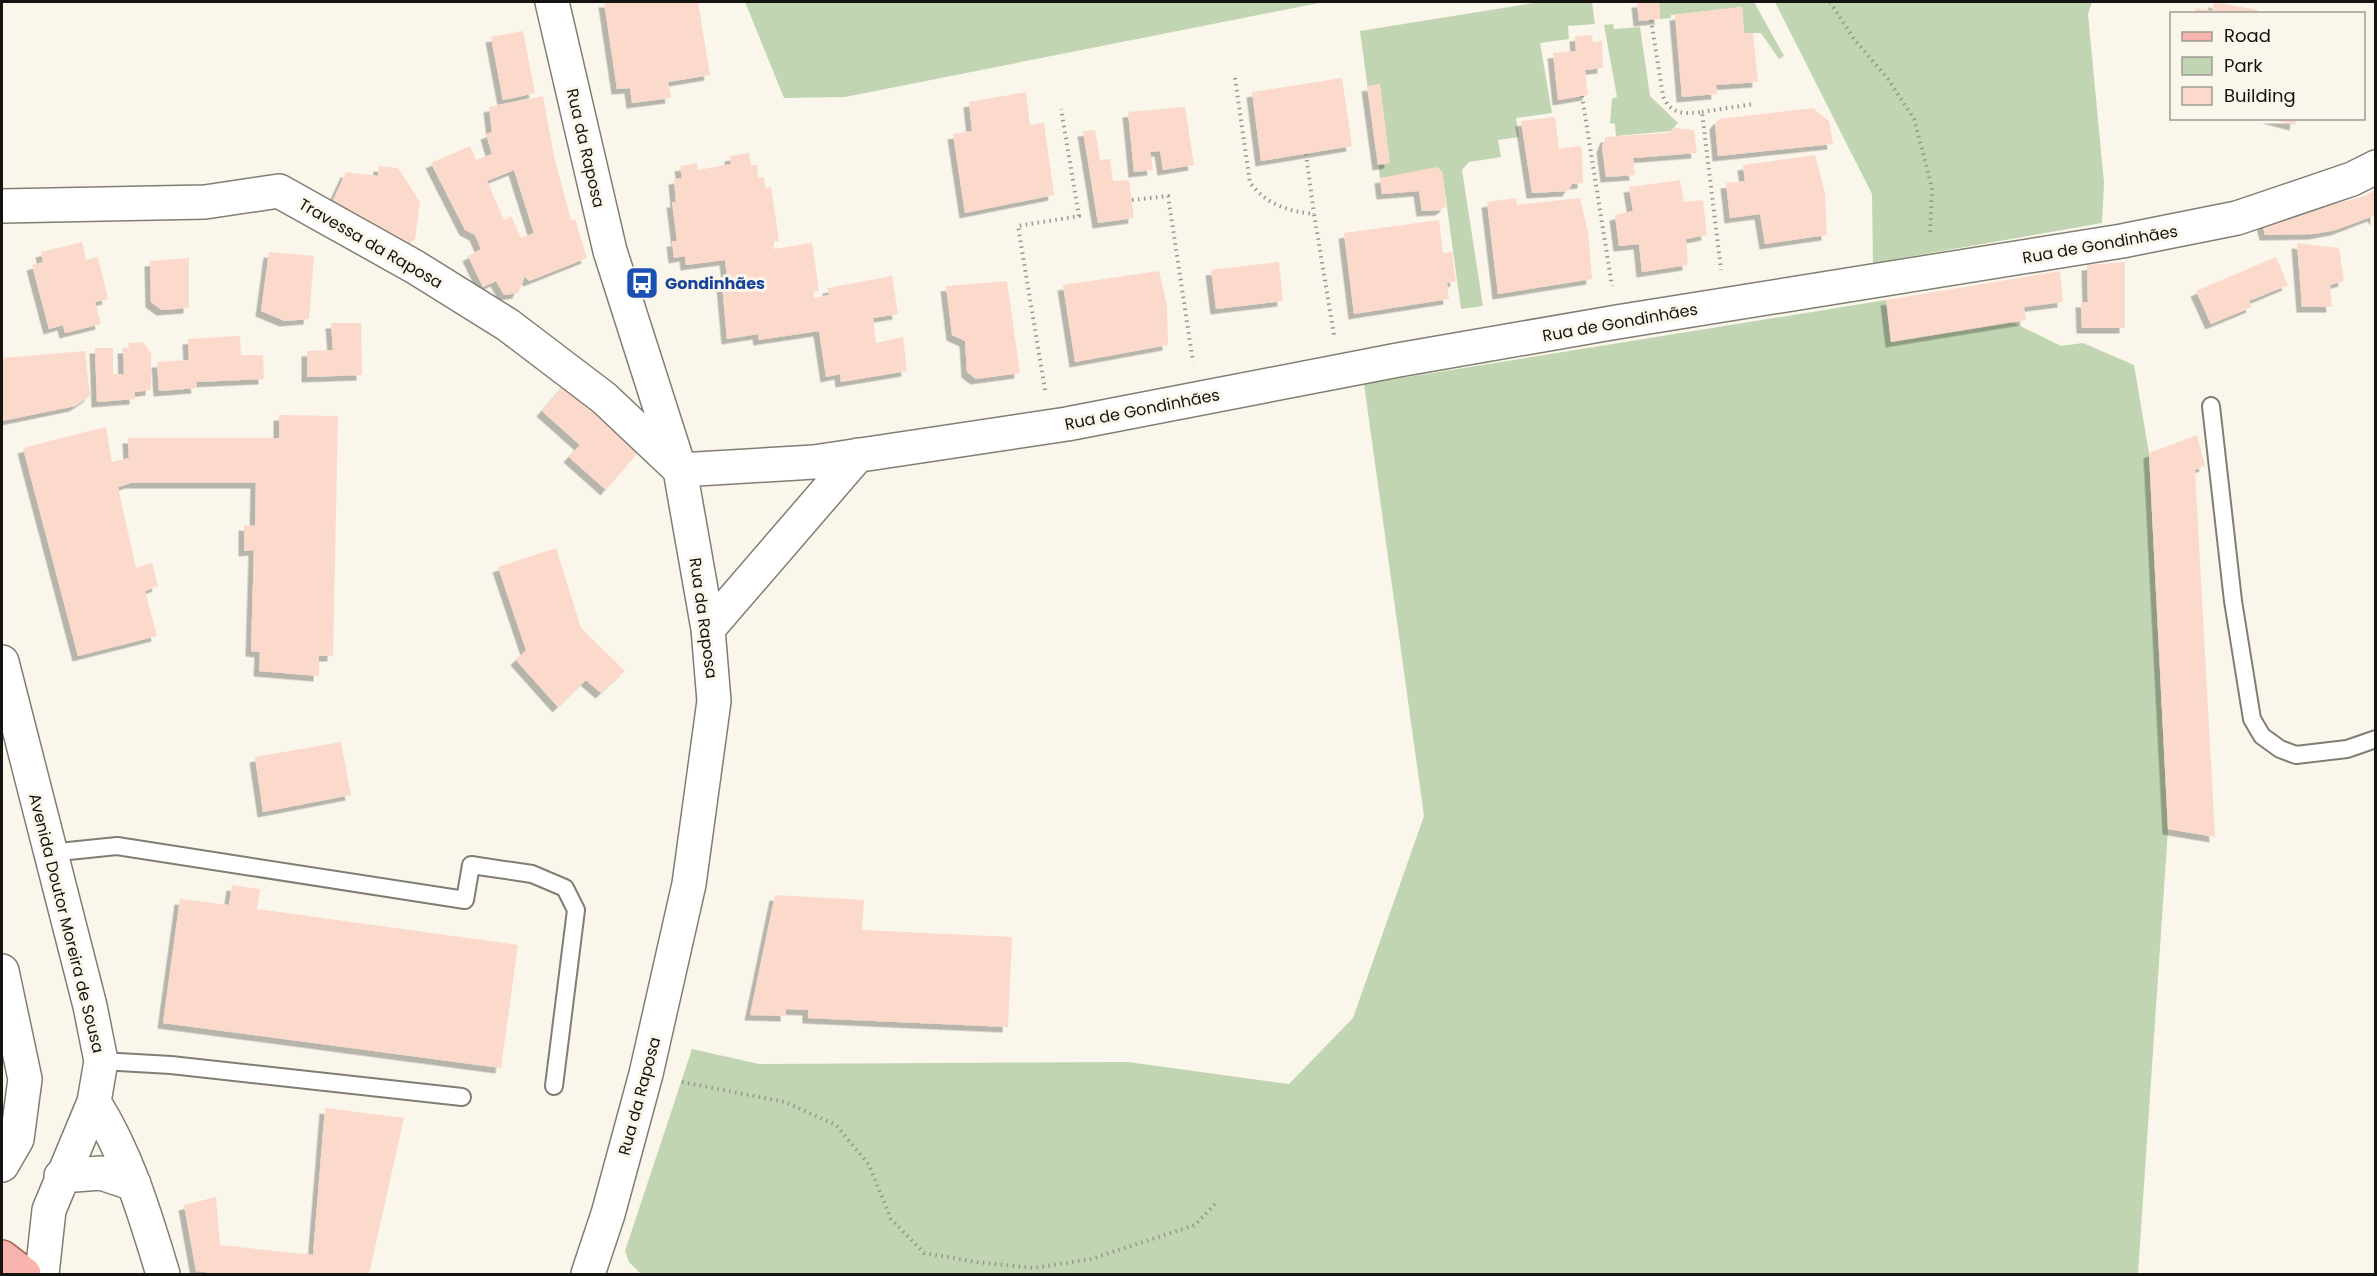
<svg xmlns="http://www.w3.org/2000/svg" width="2377" height="1276" viewBox="0 0 2377 1276" font-family="Poppins,sans-serif">
<style>
.green{fill:#c2d5b2}
.building{fill:#fcdacb;fill-rule:evenodd;filter:url(#shadow)}
.lines{fill:none;stroke-linecap:round;stroke-linejoin:round}
.lane-casing{stroke:#817d73;stroke-width:20}
.street-casing{stroke:#817d73;stroke-width:36}
.primary-casing{stroke:#a65c51;stroke-width:36}
.path{stroke:#9a978f;stroke-width:4;stroke-dasharray:1.5 4.5;stroke-linecap:butt}
.lane{stroke:#fff;stroke-width:16}
.street{stroke:#fff;stroke-width:33}
.primary{stroke:#f8b4ac;stroke-width:33}
.labels{text-anchor:middle;stroke-width:6;stroke-linejoin:round;paint-order:stroke}
.street-label{font-size:16px;fill:#151410;stroke:#faf6eb}
.transit-label{font-size:16px;font-weight:bold;fill:#164399;stroke:#faf6eb;text-anchor:start}
</style>
<defs>
<filter id="shadow"><feDropShadow dx="-5.5" dy="5.5" stdDeviation="0" flood-color="#0004"/></filter>
</defs>
<rect width="100%" height="100%" fill="#faf6eb"/>
<path class="green" d="M745,2h579l-479,95 -61,1z
M1540,2h52l3,22 -27,2 1,13 -29,4 12,70 -36,5 3,19 -21,3 3,17 -32,5 -7,8 21,136 -22,3 -19,-138 -62,7 -20,-147z
M1659,2h95l30,54 -5,3 -18,-26h-17l-2,-26 -71,8v3l-11,1z
M1775,2h317l-4,12 16,169 -2,40 -229,40 -1,-69z
M1613,24l1,5 26,-2 10,69 28,27 -7,8 -55,5 -1,-12 -5,-1 2,-24 5,-2 -13,-72z
M1886,300l126,22 49,24 22,-3 51,22 15,88 19,376 -30,445h-1497l-12,-12 -4,-11 67,-202 67,15 369,-2 161,22 64,-66 71,-202 -60,-432z"/>
<path class="building" d="M604,2h94l12,73 -42,7 3,16 -39,5 -2,-15 -13,1z
M1637,2h22l1,17 -21,2z
M2214,2l44,8 -1,4h-63l2,-6 16,3z
M1742,7l2,26h9l5,49 -42,3 1,9 -35,3 -7,-82z
M523,31l12,62 -32,7 -12,-63z
M1592,35l1,7 9,-1 1,27 -18,2 3,25 -30,5 -5,-47 23,-2 -1,-15z
M1342,78l10,68 -91,15 -9,-69z
M1380,84l10,79 -12,2 -11,-79z
M1026,92l4,33 14,-2 10,72 -89,18 -12,-79 19,-3 -3,-29z
M543,96l11,60 17,64 4,-1 12,39 -58,23 -4,-5 -7,17 -14,2 -8,-14 -13,6 -15,-31 13,-7 -6,-14 -10,-5 -34,-67 39,-17 6,14 16,-6 -6,-20 6,-2 -3,-25zM514,170l20,63 -13,5 -10,-22 -7,4 -17,-39z
M1185,107l9,58 -31,5 -3,-19 -10,1 3,18 -19,2 -6,-60z
M1813,108l16,13 4,23 -115,12 -3,-32 4,-5z
M1555,117l4,32 21,-3 2,5 1,32 -11,1 -4,7 -36,2 -11,-72z
M2268,118h28l-1,7z
M1675,128l19,2 3,23 -64,5 2,17 -29,2 -4,-30 4,-10 61,-4z
M1095,130l5,30 10,-1 3,22 16,-1 5,38 -36,5 -15,-92z
M749,153l2,12h6l1,13 6,-1 1,11 6,-1 8,54 -7,1 2,7 38,-6 7,48 -6,1 1,6 15,-3 -1,-7 64,-12 6,38 -25,4 3,25 27,-6 4,34 -66,11 -1,-8 -14,3 -7,-46 -60,9 -1,-6 -31,5 -5,-55 6,-1 -3,-23 -39,5 -1,-9 -11,2 -2,-17h5l-5,-39h4l-2,-23 8,-1 -2,-12 17,-3 1,7 33,-6 -1,-8z
M1815,155l10,38 2,42 -62,9 -5,-30 -30,4 -4,-35 19,-2 -2,-16z
M379,166l19,2 22,34 -5,38 -17,6 -68,-39 16,-35 32,4z
M1437,167l5,4 4,35 -5,4 -19,1 -3,-20 -37,3 -2,-16z
M1680,180l4,22 19,-2 4,35 -21,4 2,26 -46,7 -3,-28 -20,2 -4,-31 18,-4 -4,-24z
M2376,190v30l-3,-4 -37,14 -22,4 -49,1 -3,-13 100,-25z
M1516,198l1,7 63,-7 8,34 4,47 -94,15 -11,-92z
M1439,220l4,33 9,-1 4,29 -9,2 2,16 -95,15 -10,-81z
M82,242l4,18 12,-3 10,42 -13,3 6,22 -36,9 -2,-8 -14,4 -17,-64 11,-3 -2,-10z
M2297,243l42,5 5,33 -14,4 2,22h-30z
M269,252l45,4 -5,63 -24,2 -24,-10z
M2276,257l12,28 -39,16 3,6 -41,17 -15,-33z
M189,258v50l-27,2 -11,-8 -1,-41z
M1279,262l4,39 -67,8 -5,-39z
M2125,262v66h-43l-1,-26h7l-1,-37z
M1159,271l8,35 1,39 -93,17 -12,-77z
M2060,271l3,31 -39,5 2,13 -135,22 -5,-42z
M1007,281l13,92 -44,6 -9,-7 -2,-31 -13,-6 -6,-49z
M331,323h30l1,52 -55,2v-26l26,-1z
M240,336l1,19h22l1,24 -68,3 1,6 -38,3 -2,-29 32,-2 -1,-21z
M143,342l8,11v37l-16,2v7l-38,3 -2,-54h18v26h11l-1,-26h6l-1,-5z
M85,351l5,45 -15,10 -73,15v-63z
M569,380l72,69 -35,41 -37,-33 11,-12 -38,-34z
M279,415l59,1 -5,240h-14v20l-60,-5 1,-19 -9,-1 3,-101 -10,1v-26l11,1 1,-43h-125l-13,4 18,81 16,-5 6,23 -13,5 12,45 -79,20 -55,-208 83,-21 6,35 17,-4 -1,-20h151z
M2197,435l8,31 -10,4 20,367 -47,-8 -19,-376z
M556,548l25,80 44,43 -24,22 -15,-13 -28,27 -42,-47 10,-10 -28,-83z
M341,742l10,53 -88,17 -8,-55z
M232,885l28,4 -3,20 261,36 -17,123 -338,-45 17,-124 49,6z
M775,895l89,5 -2,30 150,7 -4,90 -200,-9v-8l-22,-1v7l-36,-1z
M325,1108l79,10 -35,156h-146l-27,-3 -12,-66 32,-8 4,48 93,10z"/>
<g class="lines">
<g class="lane-casing">
<path id="lane" d="M2211,406l22,195 19,118 10,17 18,13 16,6 51,-6 29,-10
M49,853l68,-7 348,54 6,-35 61,9 33,14 11,22 -22,176
M101,1061l70,4 291,32"/>
</g>
<g class="street-casing">
<path id="street" d="M552,2l58,249 70,219 28,159 6,72 -25,183 -43,190 -38,140 -20,60
M2,206l203,-4 74,-11 136,76 93,58 96,73 73,69
M680,470l134,-8 253,-38 331,-64 219,-38 505,-81 115,-23 115,-39 24,-12
M708,629l150,-174
M2,662l88,344 11,55 -7,41 -45,108 -7,64
M2,971l23,108 -8,60 -15,26
M94,1102c34,54 51,113 69,172
M61,1176l40,-3 33,11"/>
</g>
<g class="primary-casing">
<path id="primary" d="M2,1257l22,17"/>
</g>
<path class="path" d="M1830,2l24,37 34,40 26,40 18,69 -2,47
M1651,20l12,76c8,19 21,18 39,16l19,158
M1235,78l15,105c18,22 37,28 64,31l20,121
M1582,96l30,190
M1702,112l51,-8
M1306,154l8,60
M1132,200l36,-4 25,166
M1045,390l-27,-164 61,-10 -18,-107
M682,1082l103,20 51,23 33,40 22,54 33,34 53,9 57,6 57,-9 104,-34 20,-21"/>
<use href="#lane" class="lane"/>
<use href="#street" class="street"/>
<use href="#primary" class="primary"/>
</g>
<defs>
<g id="bus-square" transform="scale(1.725)"><rect x="-9" y="-9" width="18" height="18" rx="4" fill="#1a4fb4" stroke="#faf6eb"/><path d="M-5-6H5V4H4V6H2V4H-2V6H-4V4H-5ZM-3.5-4V0h7V-4ZM-3.5 1.2v1.5H-2V1.2ZM2 1.2v1.5H3.5V1.2Z" fill="#fff"/></g>
</defs>
<g fill-rule="evenodd">
<use href="#bus-square" x="642" y="283"/>
</g>
<g class="labels">
<g class="street-label">
<text transform="translate(586 148) rotate(77)" y="6">Rua da Raposa</text>
<text transform="translate(371 243) rotate(30)" y="6">Travessa da Raposa</text>
<text transform="translate(2100 244) rotate(-10)" y="6">Rua de Gondinhães</text>
<text transform="translate(1620 322) rotate(-10)" y="6">Rua de Gondinhães</text>
<text transform="translate(1142 409) rotate(-11)" y="6">Rua de Gondinhães</text>
<text transform="translate(704 618) rotate(82)" y="6">Rua da Raposa</text>
<text transform="translate(67 923) rotate(76)" y="6">Avenida Doutor Moreira de Sousa</text>
<text transform="translate(639 1096) rotate(-75)" y="6">Rua da Raposa</text>
</g>
<g class="transit-label">
<text x="665" y="289">Gondinhães</text>
</g>
</g>
<rect width="2377" height="1276" fill="none" stroke="#151410" stroke-width="6"/>
<rect x="2170" y="12" width="195" height="108" fill="#faf6eb" stroke="#9e9c93" stroke-width="1.5"/>
<rect x="2182" y="32" width="30" height="9" fill="#f8b4ac" stroke="#9e9c93" stroke-width="1.5"/>
<text x="2224" y="42" font-size="18" fill="#151410">Road</text>
<rect x="2182" y="57" width="30" height="18" fill="#c2d5b2" stroke="#9e9c93" stroke-width="1.5"/>
<text x="2224" y="72" font-size="18" fill="#151410">Park</text>
<rect x="2182" y="87" width="30" height="18" fill="#fcdacb" stroke="#9e9c93" stroke-width="1.5"/>
<text x="2224" y="102" font-size="18" fill="#151410">Building</text>
</svg>
